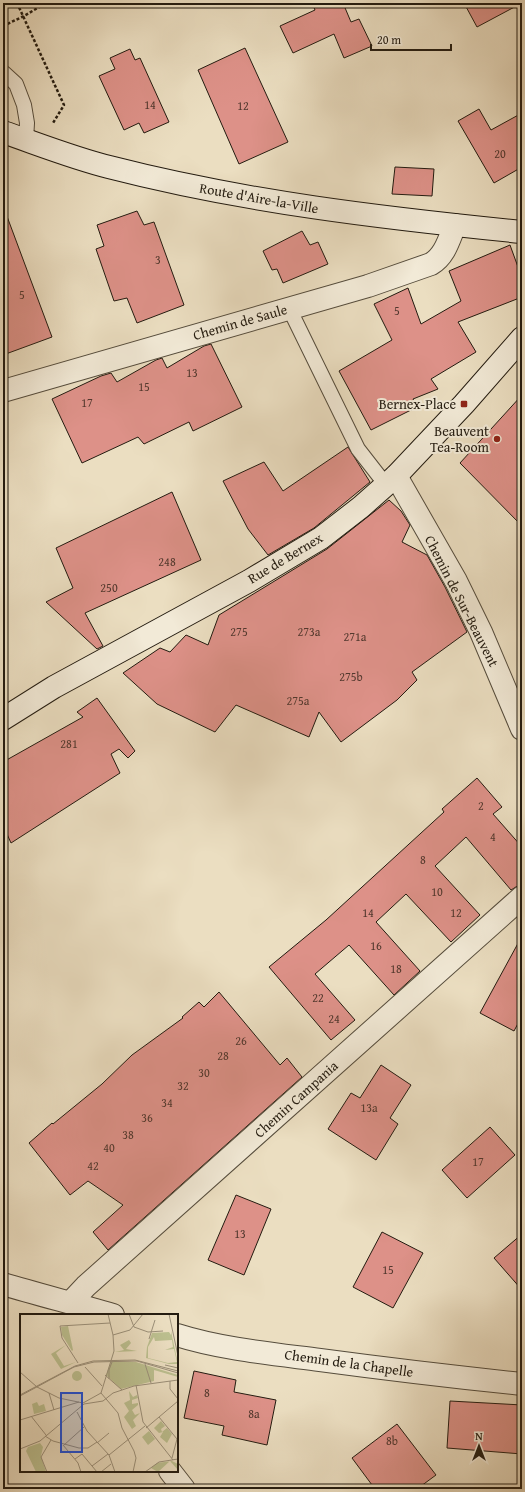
<svg xmlns="http://www.w3.org/2000/svg" width="525" height="1492" viewBox="0 0 525 1492" font-family="'Gentium Book Plus',serif">
<style>
.building{fill:#dd9188;stroke:#231b10}
.lines{fill:none;stroke-linecap:round;stroke-linejoin:round}
.lane-casing{stroke:#554c3c;stroke-width:16}
.street-casing{stroke:#554c3c;stroke-width:24}
.secondary-casing{stroke:#231b10;stroke-width:24}
.path{stroke:#231b10;stroke-width:2.5;stroke-dasharray:3 2;stroke-linecap:butt}
.lane{stroke:#f2ead7;stroke-width:14}
.street{stroke:#f2ead7;stroke-width:22}
.secondary{stroke:#f2ead7;stroke-width:22}
.poi-dot{fill:#8f2418;stroke:#f2ead7;stroke-width:1.5}
.labels{text-anchor:middle;stroke-width:4;stroke-linejoin:round;paint-order:stroke}
.number-label{font-size:12px;fill:#52382e}
.street-label{font-size:14px;fill:#231b10;stroke:#f2ead7}
.poi-label{font-size:14px;fill:#231b10;stroke:#f2ead7;text-anchor:end}
.inset-road{fill:none;stroke:#9b907a;stroke-width:1}
.view{fill:#1d4ed8;fill-opacity:0.15;stroke:#1d4ed8;stroke-width:2}
.inset-edge{fill:none;stroke:#231b10;stroke-width:2}
</style>
<rect width="100%" height="100%" fill="#ebdec1"/>
<filter id="stains"><feTurbulence type="fractalNoise" baseFrequency=".005" numOctaves="4"/><feColorMatrix values="0 0 0 0 .2 0 0 0 0 .09 0 0 0 0 .02 0 0 0 .5 -.17"/></filter>
<radialGradient id="worn" r=".72"><stop offset=".6" stop-color="#630" stop-opacity="0"/><stop offset="1" stop-color="#630" stop-opacity=".3"/></radialGradient>
<path class="building" d="M312,3h31l8,19 8,-3 13,27 -28,12 -10,-24 -41,19 -13,-27 35,-16z
M464,3h58l-45,24z
M245,48l43,94 -49,22 -41,-94z
M130,49l5,11 5,-2 29,64 -25,11 -5,-10 -15,7 -25,-54 16,-7 -5,-11z
M479,109l12,21 31,-17v54l-28,16 -36,-62z
M395,167l39,2 -2,27 -40,-2z
M3,211h2l47,126 -49,18z
M137,211l7,14 10,-3 30,83 -47,18 -10,-25 -13,3 -18,-52 8,-3 -7,-21z
M302,231l8,14 8,-3 10,22 -45,19 -6,-14 -5,1 -9,-19z
M510,245l12,33v19l-64,25 18,30 -45,27 7,10 -25,10 4,8 -46,23 -32,-59 53,-31 -18,-36 34,-16 13,36 40,-23 -12,-30z
M211,344l31,63 -49,24 -4,-9 -45,22 -6,-7 -56,26 -30,-64 49,-23 10,-3 6,9 39,-22 6,-2 5,10 37,-22z
M522,395v131l-62,-63z
M348,447l22,35 -56,46 -46,27 -20,-26 -25,-48 41,-19 19,29z
M172,492l29,68 -116,53 18,33 -6,3 -51,-47 27,-14 -17,-40z
M389,500l12,11 9,14 -8,17 25,13 18,32 22,45 -55,40 5,8 -20,20 -56,42 -22,-30 -10,25 -73,-32 -21,27 -58,-28 -34,-31 37,-25 10,4 16,-17 22,10 11,-30 108,-66z
M97,698l38,53 -7,7 -9,-9 -8,5 9,19 -109,70 -8,-18v-63l80,-45 -6,-5z
M477,778l25,29 -9,7 29,33v38h-3l-8,5 -45,-53 -31,29 45,49 -29,27 -45,-48 -30,28 44,49 -26,24 -45,-50 -34,29 40,46 -24,20 -62,-73 57,-47 118,-108 -2,-3z
M522,936v80l-8,15 -34,-18z
M219,992l61,73 7,-7 15,19 -194,173 -15,-18 30,-27 -35,-24 -18,14 -41,-52 23,-20 1,1 49,-40 30,-29 51,-37 -1,-1 17,-15 5,5z
M381,1065l30,20 -21,33 8,6 -22,36 -48,-31 23,-36 9,5z
M490,1127l25,28 -48,43 -25,-28z
M236,1195l35,14 -27,66 -36,-15z
M382,1232l41,21 -30,55 -40,-21z
M522,1234v56l-28,-32z
M194,1371l42,9 -2,12 42,8 -9,45 -45,-10 2,-9 -40,-8z
M450,1401l72,4v49l-75,-6z
M397,1424l39,51 -19,14h-42l-23,-31z"/>
<g class="lines">
<g class="lane-casing">
<path id="lane" d="M3,77l1,-4 12,11 8,21 3,18 -1,17
M289,308l69,141 28,36"/>
</g>
<g class="street-casing">
<path id="street" d="M3,391l365,-105 63,-22c14,-8 18,-25 24,-39
M396,476l60,105 25,51 41,97
M3,1284c37,11 73,20 110,31
M71,1302l15,-16 436,-389
M177,1335c44,14 97,19 143,25 67,9 135,17 202,24
M170,1471l14,18"/>
</g>
<g class="secondary-casing">
<path id="secondary" d="M3,132c35,12 70,26 106,35 136,35 274,51 413,65
M3,719l51,-32 195,-106 72,-43 40,-31 35,-31 68,-72 58,-66"/>
</g>
<path class="path" d="M17,3l47,102 -11,18
M3,26l21,-10 22,-13"/>
<use href="#lane" class="lane"/>
<use href="#street" class="street"/>
<use href="#secondary" class="secondary"/>
</g>
<g class="poi-dot">
<rect x="460" y="400" width="8" height="8" rx="2"/>
<circle cx="497" cy="439" r="4"/>
</g>
<g class="labels">
<g class="number-label">
<text x="150" y="109">14</text>
<text x="243" y="110">12</text>
<text x="500" y="158">20</text>
<text x="158" y="264">3</text>
<text x="22" y="299">5</text>
<text x="397" y="315">5</text>
<text x="192" y="377">13</text>
<text x="144" y="391">15</text>
<text x="87" y="407">17</text>
<text x="167" y="566">248</text>
<text x="109" y="592">250</text>
<text x="239" y="636">275</text>
<text x="309" y="636">273a</text>
<text x="355" y="641">271a</text>
<text x="351" y="681">275b</text>
<text x="298" y="705">275a</text>
<text x="69" y="748">281</text>
<text x="481" y="810">2</text>
<text x="493" y="841">4</text>
<text x="423" y="864">8</text>
<text x="437" y="896">10</text>
<text x="368" y="917">14</text>
<text x="456" y="917">12</text>
<text x="376" y="950">16</text>
<text x="396" y="973">18</text>
<text x="318" y="1002">22</text>
<text x="334" y="1023">24</text>
<text x="241" y="1045">26</text>
<text x="223" y="1060">28</text>
<text x="204" y="1077">30</text>
<text x="183" y="1090">32</text>
<text x="167" y="1107">34</text>
<text x="369" y="1112">13a</text>
<text x="147" y="1122">36</text>
<text x="128" y="1139">38</text>
<text x="109" y="1152">40</text>
<text x="478" y="1166">17</text>
<text x="93" y="1170">42</text>
<text x="240" y="1238">13</text>
<text x="388" y="1274">15</text>
<text x="207" y="1397">8</text>
<text x="254" y="1418">8a</text>
<text x="392" y="1445">8b</text>
</g>
<g class="street-label">
<text transform="translate(259 198) rotate(10)" y="5">Route d'Aire-la-Ville</text>
<text transform="translate(240 322) rotate(-16)" y="5">Chemin de Saule</text>
<text transform="translate(285 558) rotate(-31)" y="5">Rue de Bernex</text>
<text transform="translate(462 601) rotate(63)" y="5">Chemin de Sur-Beauvent</text>
<text transform="translate(296 1099) rotate(-42)" y="5">Chemin Campania</text>
<text transform="translate(349 1363) rotate(8)" y="5">Chemin de la Chapelle</text>
</g>
<g class="poi-label">
<text x="456" y="409">Bernex-Place</text>
<text x="489" y="436">Beauvent<tspan x="489" dy="16">Tea-Room</tspan></text>
</g>
</g>
<g transform="translate(20 1314)">
<rect width="158" height="158" fill="#ebdec1"/>
<path d="M48,12l5,24 -1,1 -10,-16 -1,-8zM151,17l7,33h-9l-23,-6 1,-11 5,-14 17,-1 2,3zM134,23l1,4 17,-1 1,7 -8,3 9,-1 3,13 -9,1 -20,-5v-11zM109,26l2,3 -5,6 11,2 -22,1 9,-2 -4,-5zM46,31l-10,8 8,13 12,-4 -15,7 -10,-15zM91,47l25,1 42,13v2l-24,-7v11l-33,8 -15,-14zM52 62a5 5 0 1 1 10 0a5 5 0 1 1-10 0ZM109,77l4,6 4,-2 1,3 -6,2v4l6,-1v2l-6,5 3,5 5,-2 -7,7 3,6 -4,3 -8,-12 5,-6 -5,-8 6,-3zM17,88l2,4 5,-2 2,7 -12,3 -2,-10zM141,107l4,5 -4,3 1,3 5,-4 5,6 -5,9 -7,-6 3,-5 -4,1 -5,-5zM129,117l6,8 -7,6 -6,-8zM20,129l3,4 -2,9 5,16h-10l-10,-21 2,-4zM150,147l-12,11 -7,-4 6,-5 15,-2 6,3v6z" fill="#bcc090" fill-rule="evenodd"/>
<path class="inset-road" d="M109,0l5,13 14,5 15,-1M149,0l9,42M93,21l17,-5 13,-16M129,25l6,-19M58,49l-16,-25 -2,-12 50,-3M125,50l6,19M145,51l13,3M65,53l17,19M0,58l17,15M85,61l17,15M89,65v-9l3,-8M150,67v8l8,10M116,71l7,37 30,38M17,73l22,11 24,5M29,79l5,17M81,79l17,20 4,15 12,23 2,7 -3,14M81,79l13,-42 -1,-16 -5,-21M0,81l55,-29 18,-5 42,-1 43,11M0,82l54,-29 20,-5 43,-1 41,12M63,89l18,-10M64,90l19,-3 10,-8 21,-7 44,-6M57,98l10,19 22,24 6,17M11,102l15,19M139,103l18,22 -5,19M0,106l59,-18M126,114l32,-27M25,122l8,5 26,7h9l9,-6M77,129l12,-10M43,131l15,18 3,9M44,131l20,-18M0,135l20,-8 44,-37M89,141l36,-29M55,145l7,-5 15,18M72,152l16,-12M27,158l-6,-15 10,-17M81,158l10,-8M125,158l14,-10 19,-3"/>
<path class="view" d="M41,79h21v59h-21z"/>
<rect width="158" height="158" class="inset-edge"/>
</g>
<rect width="525" height="1492" fill="none" stroke="#ebdec1" stroke-width="16"/>
<rect x="4" y="4" width="517" height="1484" fill="none" stroke="#231b10" stroke-width="2"/>
<rect x="8" y="8" width="509" height="1476" fill="none" stroke="#231b10"/>
<g transform="translate(479 1446)" stroke="#f2ead7" stroke-width="3" paint-order="stroke">
<path d="M0-3L7 15L0 10L-7 15Z" fill="#231b10"/>
<text y="-6" font-size="11" font-weight="bold" text-anchor="middle" fill="#231b10">N</text>
</g>
<path d="M371 44v6h80v-6" fill="none" stroke="#231b10" stroke-width="2"/>
<text x="377" y="44" font-size="12" fill="#231b10" stroke="#f2ead7" stroke-width="3" paint-order="stroke">20 m</text>
<rect width="100%" height="100%" filter="url(#stains)"/>
<rect width="100%" height="100%" fill="url(#worn)"/>
</svg>
